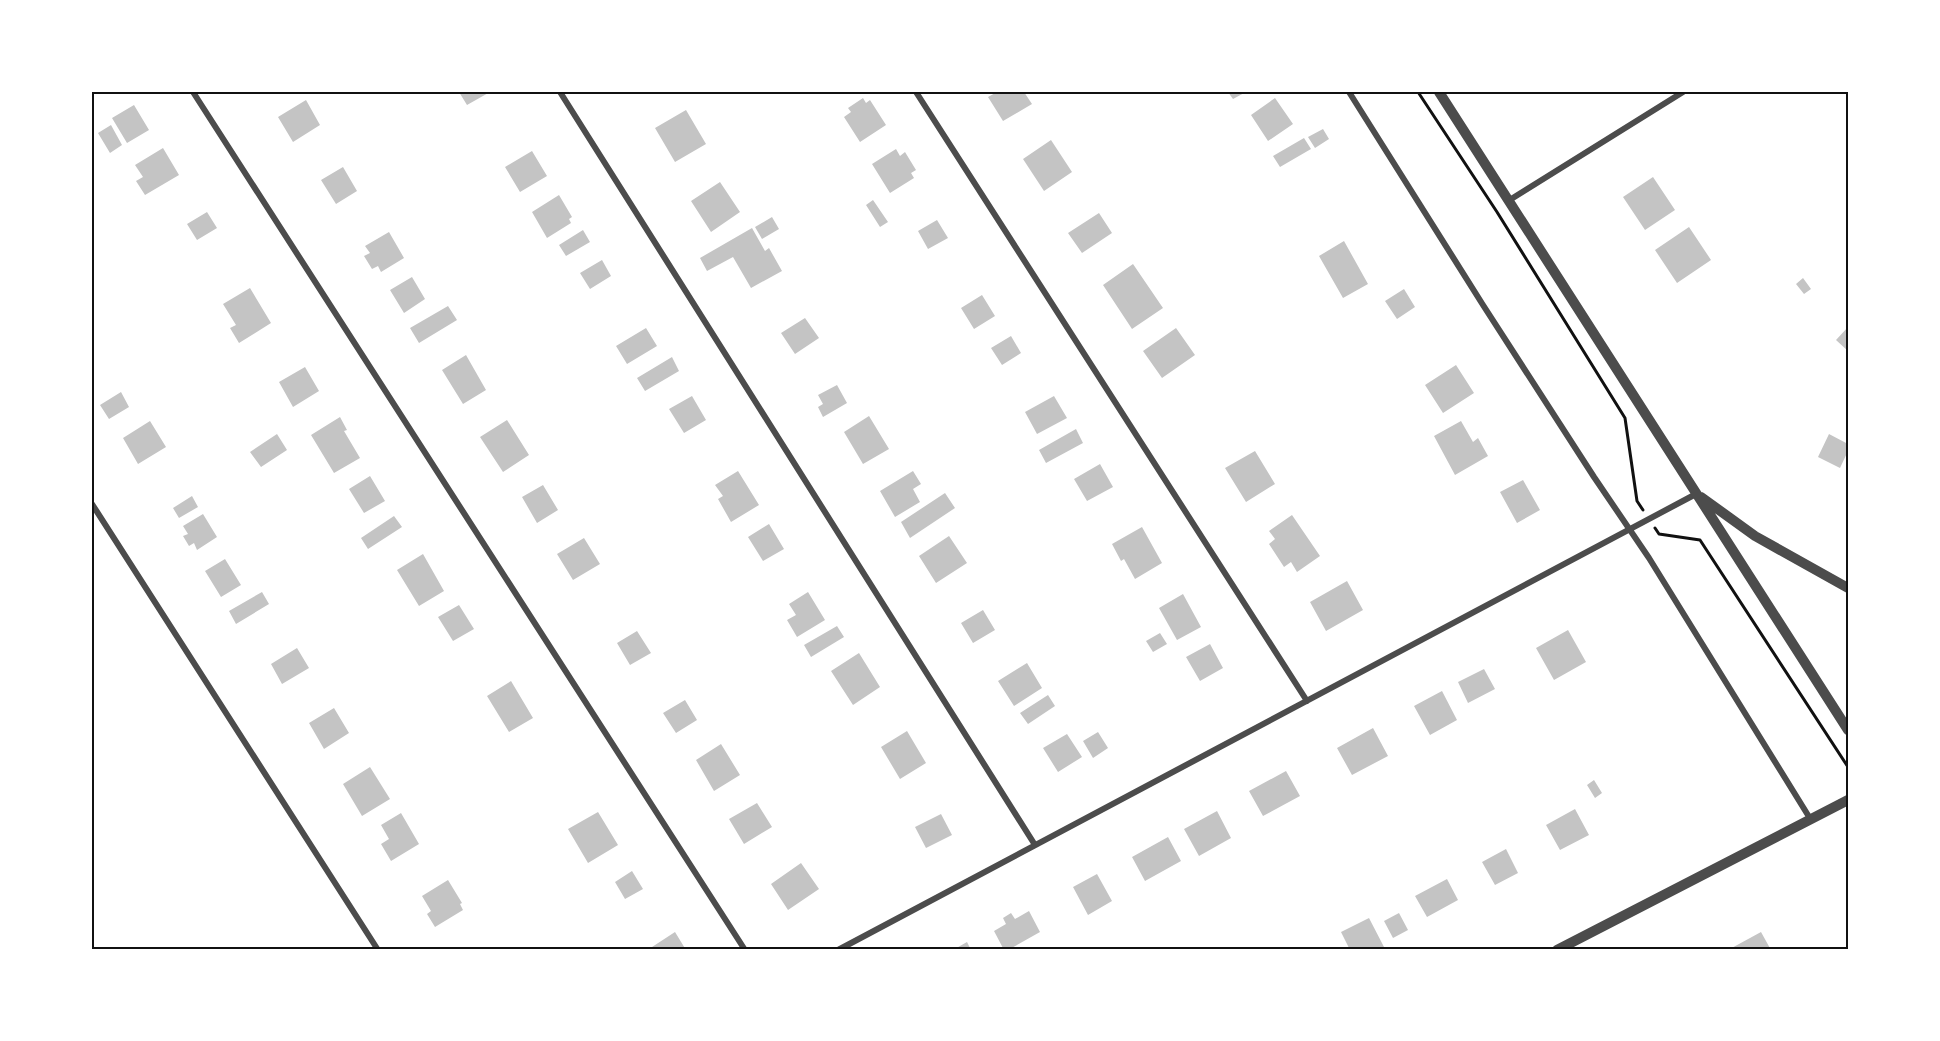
<svg xmlns="http://www.w3.org/2000/svg" width="1940" height="1041" viewBox="0 0 1940 1041" font-family="'Nunito Sans',sans-serif">
<style>
.building{fill:#c4c4c4}
.lines{fill:none;stroke-linecap:round;stroke-linejoin:round}
.path{stroke:#111;stroke-width:3}
.minor{stroke:#4c4c4c;stroke-width:6}
.tertiary{stroke:#4c4c4c;stroke-width:10}
.neatline{fill:none;stroke:#111;stroke-width:2}
</style>
<rect width="100%" height="100%" fill="#fff"/>
<path class="building" d="M459,92h31l-23,13z
M997,92h27l8,12 -29,17 -15,-24z
M1228,92h18l-13,7z
M863,98l3,5 4,-3 16,25 -26,17 -16,-25 7,-5 -3,-4z
M1275,98l18,26 -25,17 -17,-26z
M306,100l14,25 -27,17 -15,-25z
M134,105l15,25 -22,13 -15,-25z
M686,110l20,34 -31,18 -20,-34z
M111,125l11,20 -12,8 -12,-20z
M1323,129l6,10 -14,9 -7,-11z
M1304,138l7,11 -31,18 -7,-11z
M1051,140l21,32 -28,19 -21,-32z
M163,148l16,27 -34,20 -9,-14 7,-4 -8,-12z
M896,149l4,7 5,-4 11,18 -5,3 3,5 -24,15 -18,-29z
M532,151l15,25 -27,16 -15,-25z
M343,167l14,24 -21,13 -15,-24z
M1653,177l22,33 -30,20 -22,-33z
M720,182l20,30 -29,20 -20,-31z
M559,195l13,22 -3,2 2,4 -24,15 -15,-26z
M873,200l15,22 -8,5 -14,-22z
M207,212l10,16 -20,12 -10,-16z
M1099,213l13,20 -30,20 -14,-20z
M772,217l7,12 -17,10 -7,-12z
M937,220l11,18 -20,11 -10,-18z
M1689,227l22,33 -34,23 -22,-33z
M752,228l13,23 4,-3 13,23 -31,17 -18,-31 -26,14 -7,-13z
M583,230l7,12 -24,14 -7,-11z
M389,232l15,26 -23,14 -3,-6 -6,3 -8,-13 6,-3 -5,-7z
M1344,241l24,43 -25,14 -24,-42z
M602,260l9,16 -21,13 -10,-16z
M1133,264l30,44 -31,21 -29,-44z
M412,277l13,22 -21,14 -14,-23z
M1803,278l8,11 -7,5 -8,-10z
M250,288l21,35 -32,20 -9,-15 6,-3 -13,-21z
M1404,289l11,18 -18,12 -12,-18z
M982,295l13,21 -21,13 -13,-21z
M448,306l9,14 -38,23 -9,-15z
M805,318l14,20 -24,16 -14,-21z
M1848,327v24l-12,-11z
M646,328l11,18 -30,18 -11,-18z
M1176,328l19,27 -33,23 -19,-27z
M1011,336l10,17 -19,12 -11,-17z
M466,355l20,35 -23,14 -21,-34z
M672,357l7,14 -34,20 -8,-13z
M1456,365l18,28 -31,20 -18,-28z
M305,367l14,24 -26,16 -14,-25z
M837,385l10,18 -24,14 -5,-10 5,-3 -5,-9z
M121,392l8,15 -20,12 -9,-14z
M692,396l14,24 -22,13 -15,-24z
M1054,396l13,22 -30,16 -12,-22z
M869,416l20,33 -26,15 -19,-32z
M340,417l7,13 -3,1 16,27 -26,15 -23,-38z
M507,420l22,35 -26,17 -23,-35z
M150,421l16,26 -28,17 -15,-26z
M1461,421l12,21 5,-4 10,18 -33,19 -21,-39z
M1076,429l7,14 -37,20 -7,-13z
M277,434l10,16 -26,17 -11,-15z
M1829,434l19,10v7l-8,17 -22,-11z
M1255,451l20,33 -29,18 -21,-34z
M1100,464l13,23 -26,14 -13,-22z
M738,471l21,34 -28,17 -13,-23 5,-3 -8,-11z
M913,471l8,13 -8,5 7,13 -25,15 -15,-26z
M370,476l15,25 -21,12 -15,-24z
M1523,480l17,30 -23,13 -17,-31z
M543,485l15,25 -21,13 -15,-26z
M945,493l10,15 -45,30 -9,-16z
M192,496l6,11 -19,11 -6,-10z
M203,514l14,23 -20,13 -3,-7 -5,3 -6,-10 5,-2 -5,-8z
M1292,515l28,41 -23,16 -6,-10 -7,5 -15,-23 6,-5 -6,-8z
M394,516l8,11 -34,22 -7,-11z
M769,524l15,25 -21,12 -15,-24z
M1142,527l20,36 -27,16 -11,-20 -3,2 -9,-17z
M949,536l18,27 -31,20 -17,-27z
M584,538l16,26 -27,16 -16,-26z
M423,554l21,37 -25,15 -22,-36z
M225,559l16,26 -20,12 -16,-26z
M1347,581l16,29 -37,21 -16,-29z
M262,592l7,12 -33,20 -7,-13z
M808,592l17,28 -28,17 -10,-17 9,-5 -7,-11z
M1183,594l18,33 -24,13 -18,-32z
M459,605l15,24 -21,12 -15,-24z
M983,610l12,20 -22,13 -12,-20z
M837,626l7,11 -33,20 -7,-12z
M1568,630l18,32 -32,18 -18,-32z
M637,631l14,22 -21,12 -13,-22z
M1160,633l7,11 -14,8 -7,-11z
M1210,644l13,24 -23,13 -14,-24z
M297,648l12,20 -27,16 -11,-20z
M859,653l21,34 -27,18 -22,-34z
M1027,663l15,25 -28,18 -16,-25z
M1484,669l11,20 -27,14 -10,-21z
M511,681l22,37 -24,14 -22,-36z
M1442,691l15,29 -27,15 -16,-29z
M1048,695l7,11 -27,18 -8,-11z
M685,700l12,20 -21,13 -13,-20z
M334,708l15,25 -25,16 -15,-26z
M1373,728l15,28 -36,19 -15,-27z
M907,731l19,32 -26,16 -19,-32z
M1098,732l10,16 -15,10 -10,-17z
M1067,734l15,23 -24,15 -15,-24z
M721,744l19,31 -26,16 -18,-31z
M370,767l20,32 -28,17 -19,-32z
M1286,771l14,25 -37,20 -14,-25z
M1594,780l8,13 -7,5 -8,-13z
M757,803l15,24 -28,17 -15,-25z
M1575,809l14,26 -29,15 -14,-25z
M1217,811l14,27 -32,18 -15,-27z
M598,812l20,33 -30,18 -20,-34z
M401,813l18,31 -28,17 -10,-17 8,-5 -8,-14z
M941,814l11,21 -26,13 -11,-21z
M1168,837l13,24 -36,20 -13,-24z
M1506,849l12,24 -23,12 -13,-23z
M801,863l18,26 -31,21 -17,-26z
M632,871l11,18 -18,10 -10,-17z
M1097,874l15,27 -24,14 -15,-28z
M1447,879l11,21 -31,17 -12,-21z
M448,880l14,23 -2,1 3,6 -28,17 -8,-13 4,-3 -9,-15z
M1029,911l11,21 -32,18h-4l-10,-19 12,-7 -3,-6 8,-5 4,6z
M1399,913l9,17 -15,8 -9,-17z
M1369,918l15,29 -6,3h-28l-9,-18z
M675,932l11,18h-33l-1,-3z
M1761,932l10,18h-43z
M967,942l4,8h-18z"/>
<g class="lines">
<path class="path" d="M1418,92l79,120 128,206 12,83 6,9
M1655,528l4,6 41,6 148,227"/>
<path class="minor" d="M193,92l552,858
M560,92l475,753
M916,92l391,609
M1349,92l134,213 111,172 55,81 162,262
M1508,201l175,-109
M92,504l286,446
M838,950l858,-456"/>
<path class="tertiary" d="M1439,92l409,638
M1701,497l54,39 93,52
M1557,950l291,-150"/>
</g>
<rect width="1940" height="1041" fill="none" stroke="#ffffff" stroke-width="186"/>
<rect x="93" y="93" width="1754" height="855" class="neatline"/>
</svg>
